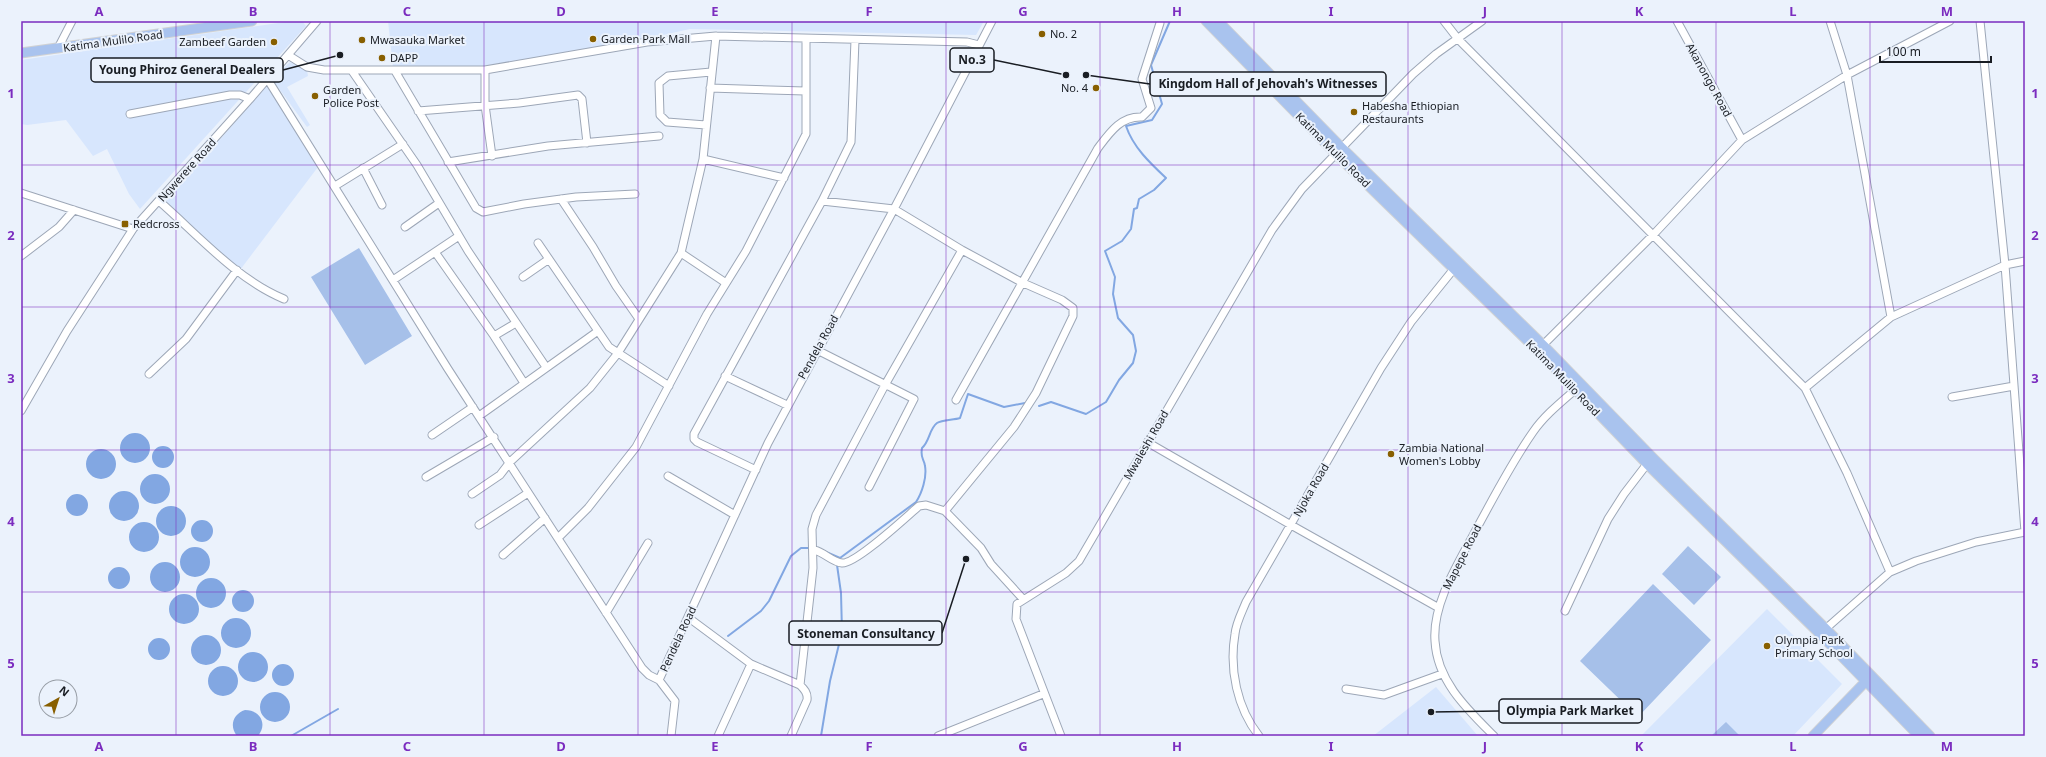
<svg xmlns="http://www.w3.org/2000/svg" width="2046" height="757" viewBox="0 0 2046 757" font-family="'Noto Sans',sans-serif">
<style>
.built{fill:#d7e6fd}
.green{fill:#a6c0e9}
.water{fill:#82a7e2}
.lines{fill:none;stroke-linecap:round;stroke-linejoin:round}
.stream{stroke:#82a7e2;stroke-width:2}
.minor-casing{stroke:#9da7b7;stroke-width:9}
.major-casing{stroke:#d1d2d3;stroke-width:11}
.minor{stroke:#fff;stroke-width:7}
.major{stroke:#a9c3ee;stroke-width:9}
.grid{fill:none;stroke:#7b2cbf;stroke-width:1;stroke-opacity:0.55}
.poi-dot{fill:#885f00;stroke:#ebf2fc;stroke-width:1.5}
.labels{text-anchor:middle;stroke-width:4;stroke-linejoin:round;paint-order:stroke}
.poi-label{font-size:11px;fill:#191d23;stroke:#ebf2fc;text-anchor:start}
.street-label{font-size:11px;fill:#191d23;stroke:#ebf2fc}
.leader{fill:none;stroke:#191d23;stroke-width:1.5}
.callout-dot{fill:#191d23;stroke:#ebf2fc;stroke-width:1.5}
.callout{fill:#ebf2fc;stroke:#191d23;stroke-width:1.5}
.callout-label{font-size:12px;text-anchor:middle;font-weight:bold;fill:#191d23}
.neatline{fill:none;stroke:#7b2cbf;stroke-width:1.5}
.grid-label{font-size:13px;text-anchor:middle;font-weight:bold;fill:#7b2cbf}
</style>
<rect width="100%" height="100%" fill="#ebf2fc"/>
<path class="built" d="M292,21h10l4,5 -166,183 -11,-15 -22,-45 -14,7 -27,-36 -39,5 -6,-1v-64z
M388,21h596l-8,14 -286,-6 -72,16 -135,21 -48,1h-42z
M290,62l17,8 1,6 -21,11 23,38 -3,2 -35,-48z
M267,86l51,81 -78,103 -75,-68z
M1767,609l75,75 -49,52h-152z
M1436,687l42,49h-105z"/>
<path class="green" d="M359,248l53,88 -47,29 -54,-88z
M1688,546l33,31 -27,28 -32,-31z
M1653,584l58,56 -73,77 -58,-56z
M1726,722l14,14h-29z"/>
<path class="water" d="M120 448a15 15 0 1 1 30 0a15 15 0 1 1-30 0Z
M152 457a11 11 0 1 1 22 0a11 11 0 1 1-22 0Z
M86 464a15 15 0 1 1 30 0a15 15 0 1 1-30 0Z
M140 489a15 15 0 1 1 30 0a15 15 0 1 1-30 0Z
M109 506a15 15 0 1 1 30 0a15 15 0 1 1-30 0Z
M66 505a11 11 0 1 1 22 0a11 11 0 1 1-22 0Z
M156 521a15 15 0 1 1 30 0a15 15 0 1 1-30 0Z
M191 531a11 11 0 1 1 22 0a11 11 0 1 1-22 0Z
M129 537a15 15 0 1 1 30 0a15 15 0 1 1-30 0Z
M180 562a15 15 0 1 1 30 0a15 15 0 1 1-30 0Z
M150 577a15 15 0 1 1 30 0a15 15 0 1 1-30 0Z
M108 578a11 11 0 1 1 22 0a11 11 0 1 1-22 0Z
M196 593a15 15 0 1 1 30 0a15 15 0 1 1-30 0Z
M232 601a11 11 0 1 1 22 0a11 11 0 1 1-22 0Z
M169 609a15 15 0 1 1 30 0a15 15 0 1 1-30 0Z
M221 633a15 15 0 1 1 30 0a15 15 0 1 1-30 0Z
M191 650a15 15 0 1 1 30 0a15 15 0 1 1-30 0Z
M148 649a11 11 0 1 1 22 0a11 11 0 1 1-22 0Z
M238 667a15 15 0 1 1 30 0a15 15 0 1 1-30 0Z
M272 675a11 11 0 1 1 22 0a11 11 0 1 1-22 0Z
M208 681a15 15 0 1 1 30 0a15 15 0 1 1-30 0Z
M260 707a15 15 0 1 1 30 0a15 15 0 1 1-30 0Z
M245,710c15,0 23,14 13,26h-21c-8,-10 -4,-22 8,-26z"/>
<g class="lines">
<path class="stream" d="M1039,406l12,-4 35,12 20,-12 13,-22 14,-17 3,-12 -3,-16 -15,-17 -5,-24 2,-17 -10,-26 17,-10 9,-12 3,-20 3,-1 2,-9 15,-9 12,-12c-16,-15 -33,-31 -40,-52l26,-6 10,-16 -11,-39 19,-44
M817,548l23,10 76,-56c6,-9 11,-25 9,-36 -1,-8 -5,-7 -3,-18 8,-7 7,-19 15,-25 5,-3 17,-3 23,-5l8,-24 36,13 21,-4
M728,636l33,-25 8,-10 22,-45 10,-8h9
M291,736l47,-27
M821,736l9,-55 12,-49 -1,-39 -4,-28"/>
<g class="minor-casing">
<path id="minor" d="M1444,21l14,18 347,349 42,85 43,99
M1677,21l65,119
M1830,21l17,54 44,242
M1980,21l25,244 20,267
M58,48l14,-27
M288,55l19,12 17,3h161l162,-28 69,-6 251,6 12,3
M485,70v35l7,51
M352,71l65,94 51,86 78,116
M395,71l81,137 7,4 41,-8 52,-7 59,-3
M268,80l180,289 194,299 7,7 10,5 16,21 -4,35
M710,88l95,3
M418,111l101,-8 59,-8 4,4 5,44
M130,114l100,-19h10l10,4
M706,125l-39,-3 -7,-7 -1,-32 9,-7 43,-4
M703,159l81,19
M448,162l100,-16 111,-10
M363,168l19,37
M335,186l68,-42
M21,193l112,36
M561,199l32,48 23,39 23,33
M159,201c39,34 77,78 125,98
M822,201l29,-59 4,-102
M405,227l34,-24
M538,243l71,104 60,39
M435,252l59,84 30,47
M681,253l45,30
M21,256l38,-29 15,-17
M523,277l26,-18
M393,280l66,-44
M494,336l22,-13
M1540,348l114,-114 88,-94 105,-65 103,-54
M817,350l97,49 -45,88
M149,374l37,-35 51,-69
M725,376l62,29
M1805,388l86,-71 114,-52 20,-4
M1952,397l62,-11
M956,400l142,-252c12,-16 23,-32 44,-31l9,-9 -9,-29 18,-56
M21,411l46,-80 66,-102 117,-130 67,-78
M479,416l119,-85
M432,435l41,-28
M1147,442l144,83 148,83
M756,470l-59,-28 -3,-3v-5l128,-233 72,8 68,41 59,32 41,18 11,8v8l-37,77 -22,34 -69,84
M668,476l67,39
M426,477l68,-40
M472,494l28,-19 10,-13 80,-74 28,-35 63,-100 22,-94 13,-123
M479,525l49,-32
M558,538l30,-30 48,-61 71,-133 39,-63 60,-117v-95
M814,550c10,2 18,12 28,13 14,1 64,-46 77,-57l7,-1 19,6 36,37 10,16 32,35
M503,555l42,-37
M1565,611l43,-92 16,-25 23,-30
M606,613l42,-70
M689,618l62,46 49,21c4,4 8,8 7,15l-16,36
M1822,632l68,-60 26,-11 60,-19 49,-10
M659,680l109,-237 126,-234 98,-188
M800,685l13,-117 -1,-39 4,-14 69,-130 77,-135
M1346,689l38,6 58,-21
M718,736l33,-72
M938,736l105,-42
M1061,736l-45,-117 1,-15 49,-31 13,-12 193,-331 30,-41 111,-115 23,-20 46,-33
M1259,736c-22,-28 -30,-67 -24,-102 1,-11 7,-22 11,-32l135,-234 30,-46 46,-57
M1494,736c-27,-27 -57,-55 -59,-95 -3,-39 26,-82 43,-115 17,-31 34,-64 55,-94 11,-16 27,-29 42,-42"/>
</g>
<g class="major-casing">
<path id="major" d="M1206,21l130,133 202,197 109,113 173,170 99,102
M1218,21l124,127 201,197 110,113 172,170 105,108
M21,53l231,-32
M1813,736l56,-58"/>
</g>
<use href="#minor" class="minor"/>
<use href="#major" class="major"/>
</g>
<path class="grid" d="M176,21v715M330,21v715M484,21v715M638,21v715M792,21v715M946,21v715M1100,21v715M1254,21v715M1408,21v715M1562,21v715M1716,21v715M1870,21v715M21,165h2004M21,307h2004M21,450h2004M21,592h2004"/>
<g class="poi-dot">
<circle cx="1042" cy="34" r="4"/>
<circle cx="593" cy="39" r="4"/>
<circle cx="362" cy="40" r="4"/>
<circle cx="274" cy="42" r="4"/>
<circle cx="382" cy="58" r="4"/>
<circle cx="1096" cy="88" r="4"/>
<circle cx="315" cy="96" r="4"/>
<circle cx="1354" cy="112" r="4"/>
<rect x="121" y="220" width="8" height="8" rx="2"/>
<circle cx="1391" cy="454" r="4"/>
<circle cx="1767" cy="646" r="4"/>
</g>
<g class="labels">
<g class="poi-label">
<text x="1050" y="38">No. 2</text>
<text x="601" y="43">Garden Park Mall</text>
<text x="370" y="44">Mwasauka Market</text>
<text x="266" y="46" text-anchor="end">Zambeef Garden</text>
<text x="390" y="62">DAPP</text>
<text x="1088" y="92" text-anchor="end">No. 4</text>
<text x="323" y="94">Garden<tspan x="323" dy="13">Police Post</tspan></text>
<text x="1362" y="110">Habesha Ethiopian<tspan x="1362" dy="13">Restaurants</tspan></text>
<text x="133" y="228">Redcross</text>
<text x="1399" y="452">Zambia National<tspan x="1399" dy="13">Women's Lobby</tspan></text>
<text x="1775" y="644">Olympia Park<tspan x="1775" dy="13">Primary School</tspan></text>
</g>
<g class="street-label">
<text transform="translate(113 41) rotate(-8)" y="4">Katima Mulilo Road</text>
<text transform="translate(1709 80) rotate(61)" y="4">Akanongo Road</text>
<text transform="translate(1333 150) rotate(45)" y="4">Katima Mulilo Road</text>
<text transform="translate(187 170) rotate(-48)" y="4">Ngwerere Road</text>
<text transform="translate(818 347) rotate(-61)" y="4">Pendela Road</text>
<text transform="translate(1563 378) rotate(46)" y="4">Katima Mulilo Road</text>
<text transform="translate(1146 445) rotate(-60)" y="4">Mwaleshi Road</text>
<text transform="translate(1311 490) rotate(-60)" y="4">Njoka Road</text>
<text transform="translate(1462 557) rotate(-63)" y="4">Mapepe Road</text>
<text transform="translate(678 639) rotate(-65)" y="4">Pendela Road</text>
</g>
</g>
<path class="leader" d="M1066 75L994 60M340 55L283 70M1086 75L1150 84M966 559L942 633M1431 712L1499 711"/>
<g class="callout-dot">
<circle cx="1066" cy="75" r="4"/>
<circle cx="340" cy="55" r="4"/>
<circle cx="1086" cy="75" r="4"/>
<circle cx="966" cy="559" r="4"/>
<circle cx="1431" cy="712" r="4"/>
</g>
<g class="callout">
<rect x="950" y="48" width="44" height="24" rx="4"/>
<rect x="91" y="58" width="192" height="24" rx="4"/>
<rect x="1150" y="72" width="236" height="24" rx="4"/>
<rect x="789" y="621" width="153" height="24" rx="4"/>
<rect x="1499" y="699" width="143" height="24" rx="4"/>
</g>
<g class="callout-label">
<text x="972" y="64">No.3</text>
<text x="187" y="74">Young Phiroz General Dealers</text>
<text x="1268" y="88">Kingdom Hall of Jehovah's Witnesses</text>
<text x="866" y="638">Stoneman Consultancy</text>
<text x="1570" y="715">Olympia Park Market</text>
</g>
<rect width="2046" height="757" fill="none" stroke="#ebf2fc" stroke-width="44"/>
<g transform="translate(58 699) rotate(39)"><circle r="19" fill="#ebf2fc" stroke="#979da5"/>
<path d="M0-3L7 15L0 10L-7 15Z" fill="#885f00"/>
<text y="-6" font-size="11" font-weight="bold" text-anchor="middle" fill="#191d23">N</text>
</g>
<path d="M1880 56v6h111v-6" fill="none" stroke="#191d23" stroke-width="2"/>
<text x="1886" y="56" font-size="12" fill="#191d23" stroke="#ebf2fc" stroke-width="3" paint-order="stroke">100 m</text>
<rect x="22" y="22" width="2002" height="713" class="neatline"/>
<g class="grid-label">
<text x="99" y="16">A</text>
<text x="253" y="16">B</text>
<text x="407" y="16">C</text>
<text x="561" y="16">D</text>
<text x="715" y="16">E</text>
<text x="869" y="16">F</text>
<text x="1023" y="16">G</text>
<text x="1177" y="16">H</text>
<text x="1331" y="16">I</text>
<text x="1485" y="16">J</text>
<text x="1639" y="16">K</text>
<text x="1793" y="16">L</text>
<text x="1947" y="16">M</text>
<text x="11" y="98">1</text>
<text x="2035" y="98">1</text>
<text x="11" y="240">2</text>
<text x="2035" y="240">2</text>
<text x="11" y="383">3</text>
<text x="2035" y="383">3</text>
<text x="11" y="526">4</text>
<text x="2035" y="526">4</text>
<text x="11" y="668">5</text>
<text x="2035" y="668">5</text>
<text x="99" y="751">A</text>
<text x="253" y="751">B</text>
<text x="407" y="751">C</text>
<text x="561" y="751">D</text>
<text x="715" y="751">E</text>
<text x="869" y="751">F</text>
<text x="1023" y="751">G</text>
<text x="1177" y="751">H</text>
<text x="1331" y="751">I</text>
<text x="1485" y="751">J</text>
<text x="1639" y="751">K</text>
<text x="1793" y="751">L</text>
<text x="1947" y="751">M</text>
</g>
</svg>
